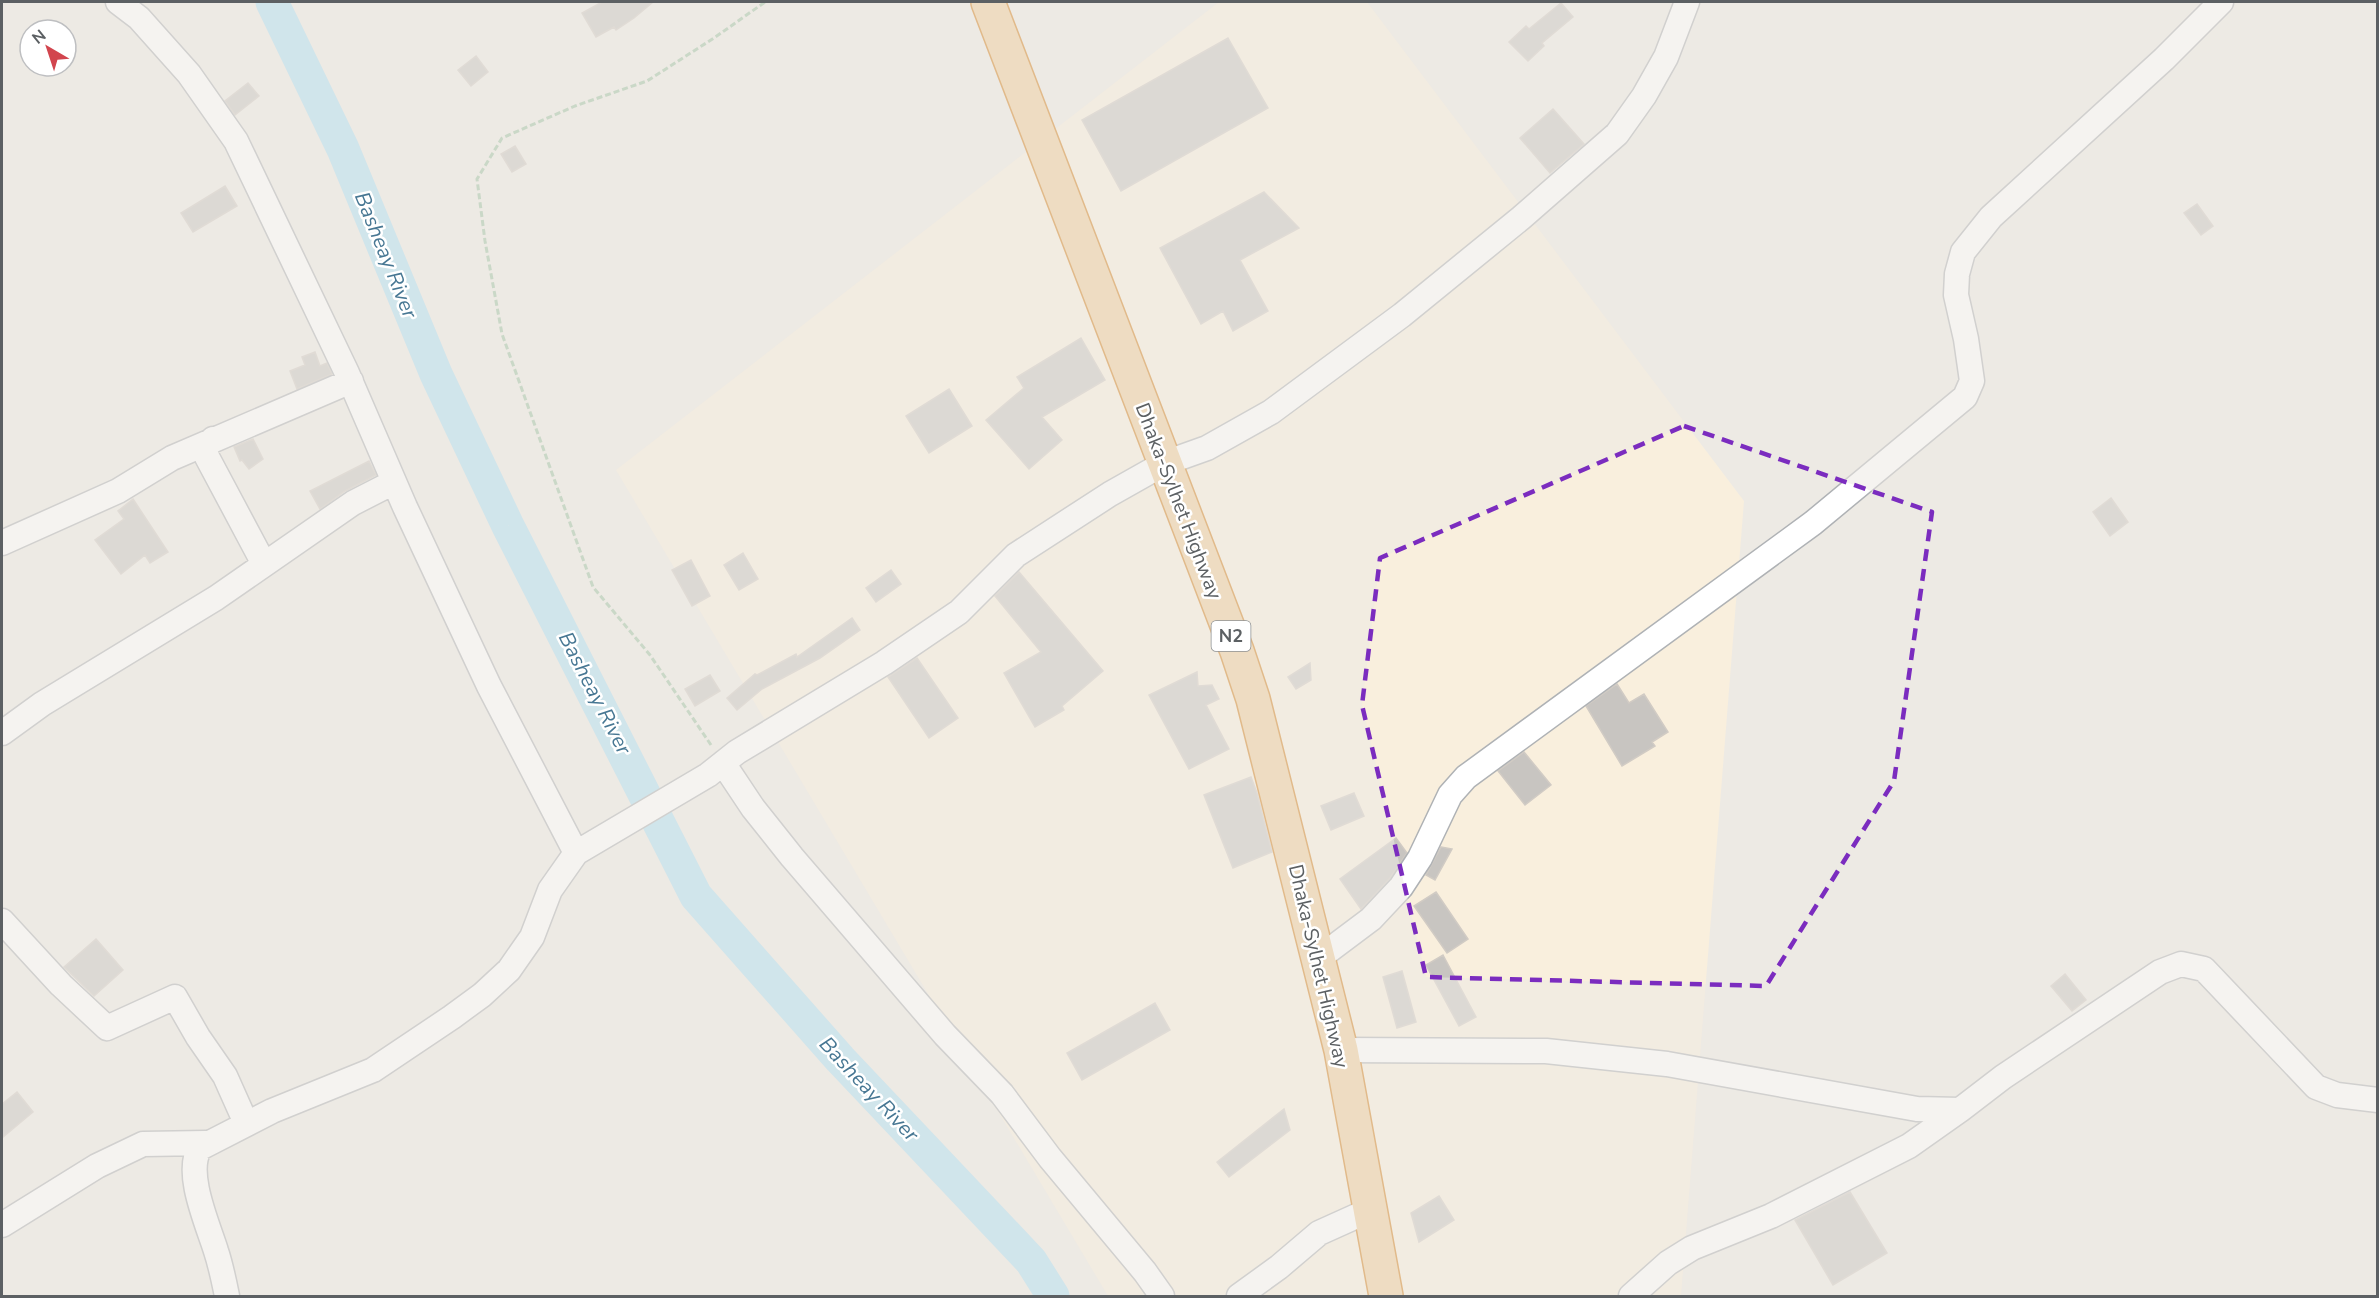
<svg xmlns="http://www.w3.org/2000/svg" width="2379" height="1298" viewBox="0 0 2379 1298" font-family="'Nunito Sans',sans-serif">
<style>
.commercial{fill:#f9efdd}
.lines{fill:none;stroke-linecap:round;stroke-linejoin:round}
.river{stroke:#aedff3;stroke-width:33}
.building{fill:#c8c5c1;stroke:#d1cbc4;stroke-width:1.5}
.minor-casing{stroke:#afb2b5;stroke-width:27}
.highway-casing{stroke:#d3811e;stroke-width:36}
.path{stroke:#a0c3a5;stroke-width:3;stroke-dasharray:6 3;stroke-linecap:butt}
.minor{stroke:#fff;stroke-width:24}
.highway{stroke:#efcd99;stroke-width:33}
.marked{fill:none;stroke:#7b2cbf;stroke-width:4.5;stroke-dasharray:12 8;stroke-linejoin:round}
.labels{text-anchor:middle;stroke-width:5;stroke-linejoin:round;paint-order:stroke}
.shield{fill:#fff;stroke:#8d9092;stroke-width:1.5}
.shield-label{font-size:18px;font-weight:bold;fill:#5c6063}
.street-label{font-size:20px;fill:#5c6063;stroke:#fff}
.water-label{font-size:21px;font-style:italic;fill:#477793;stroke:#fff}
</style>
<rect width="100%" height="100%" fill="#edeae4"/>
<path class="commercial" d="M1219,2h148l377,499 -63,795h-573l-492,-826z"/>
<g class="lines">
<path class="river" d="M272,2l71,147 93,225 72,152 188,370 144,163 191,202 22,35"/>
</g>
<path class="building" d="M602,2h51l-19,16 -18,12 -2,-3 -18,10 -14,-24z
M1561,3l12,14 -31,26 2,3 -16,15 -19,-19 17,-16 3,3z
M1228,38l40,70 -147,83 -39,-71z
M476,56l12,16 -17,14 -13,-16z
M248,83l11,13 -24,19 -10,-14z
M1553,109l31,35 -34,29 -30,-35z
M515,146l11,18 -14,8 -11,-18z
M225,186l12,20 -44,26 -12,-19z
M1264,192l35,36 -59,32 28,51 -35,20 -10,-20 -22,13 -41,-76z
M2197,204l16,22 -12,9 -17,-22z
M1081,338l24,42 -63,37 20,23 -33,29 -43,-49 38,-32 -7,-11z
M315,352l5,14 7,-3 5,11 -35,15 -7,-18 15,-6 -3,-8z
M949,389l23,37 -43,27 -23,-37z
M253,439l10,20 -14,10 -7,-9 -2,1 -6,-14z
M369,461l7,14 -31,16 -25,18 -10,-18z
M2111,498l17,24 -18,14 -17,-24z
M133,499l35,53 -18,11 -5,-8 -24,19 -26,-34 29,-21 -6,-8z
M743,553l15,26 -19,11 -15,-25z
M691,560l19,36 -18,10 -20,-36z
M891,570l10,14 -25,18 -10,-14z
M1019,572l84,99 -41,35 2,4 -29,17 -31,-54 37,-21 -46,-56z
M852,618l8,12 -40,28 -58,31 -25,21 -10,-12 28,-24 2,1 39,-21 1,3z
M917,658l41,60 -29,20 -41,-61z
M1310,663l1,17 -15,9 -8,-12z
M1197,672l1,14 14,-1 7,14 -13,6 23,44 -40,20 -40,-74z
M710,675l10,16 -25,15 -10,-17z
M1617,684l12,19 15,-9 24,38 -16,10 3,4 -33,20 -36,-60z
M1524,752l27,33 -26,20 -27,-34z
M1251,777l6,16 15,59 -39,16 -29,-73z
M1354,793l10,23 -33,14 -10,-24z
M1396,838l11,15 -17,25 -29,31 -21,-30z
M1441,847l11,2 -17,31 -9,-5z
M1436,892l32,47 -21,14 -33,-47z
M96,939l27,31 -29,26 -30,-29z
M1443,955l33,62 -17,9 -33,-61z
M1402,971l14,51 -19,6 -14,-51z
M2065,974l21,26 -14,11 -21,-25z
M1155,1003l15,27 -88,50 -15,-27z
M17,1092l16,20 -31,26v-34z
M1284,1109l6,21 -61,47 -12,-15z
M1850,1192l37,61 -54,32 -38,-65z
M1439,1196l15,24 -35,22 -8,-29z"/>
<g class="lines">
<g class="minor-casing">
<path id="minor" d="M118,2l21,16 50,56 47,67 111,232 58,134 84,179 87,167
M213,439l-8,8 2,10 57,107
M2,543l116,-52 54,-33 179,-77
M2,733l40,-29 174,-106 137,-95 41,-21
M723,763l30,45 39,49 153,178 57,59 48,64 95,114 17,24
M2,921l59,64 46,43 68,-31 23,40 27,39 21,47
M1319,958l52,-39 30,-32 19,-29 30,-63 16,-18 347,-254 152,-126 7,-16 -6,-42 -10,-44 1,-21 6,-22 28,-35 173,-158 57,-57
M1341,1050l205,1 121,13 250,45 43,1 43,-33 157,-105 21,-8 23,5 112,118 21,8 41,5
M2,1225l95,-59 46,-22 63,-1
M227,1296c-3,-15 -6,-30 -11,-45 -8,-26 -32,-79 -16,-103l72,-37 101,-41 79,-53 30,-22 27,-25 23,-33 18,-47 26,-37 132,-78 29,-23 147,-89 75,-51 57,-57 94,-61 55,-31 42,-15 64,-36 131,-97 119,-97 96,-84 27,-38 22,-39 21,-55
M1239,1296l40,-29 40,-34 51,-23
M1631,1296l37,-33 24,-15 79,-32 138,-70 51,-36"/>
</g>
<g class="highway-casing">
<path id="highway" d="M988,2l249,649 16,48 88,351 45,246"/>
</g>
<path class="path" d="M711,745l-61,-90 -57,-68 -91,-253 -17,-93 -8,-62 25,-41 73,-32 72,-25 67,-43 51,-36"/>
<use href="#minor" class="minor"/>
<use href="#highway" class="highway"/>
</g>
<path d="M0 0H2379V1298H0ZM1684,426l248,86 -38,269 -128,205 -340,-9 -64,-272 18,-147z" fill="#edeae4" fill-opacity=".55" fill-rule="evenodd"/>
<path class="marked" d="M1684,426l248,86 -38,269 -128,205 -340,-9 -64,-272 18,-147z"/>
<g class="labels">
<rect class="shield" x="1211.5" y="621" width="39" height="30" rx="4.5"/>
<g class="shield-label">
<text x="1231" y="642">N2</text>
</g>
<g class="street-label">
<text transform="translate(1179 501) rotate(69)" y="7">Dhaka-Sylhet Highway</text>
<text transform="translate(1319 966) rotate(77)" y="7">Dhaka-Sylhet Highway</text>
</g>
<g class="water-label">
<text transform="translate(386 255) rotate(68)" y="7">Basheay River</text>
<text transform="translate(595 693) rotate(63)" y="7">Basheay River</text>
<text transform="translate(869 1089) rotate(47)" y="7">Basheay River</text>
</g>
</g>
<rect width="2379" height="1298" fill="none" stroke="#5c6063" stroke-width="6"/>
<g transform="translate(48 48) rotate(321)"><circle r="28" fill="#ffffff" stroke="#bebfc1" stroke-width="1.5"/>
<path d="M0-4.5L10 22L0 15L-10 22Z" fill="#d2454e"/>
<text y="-9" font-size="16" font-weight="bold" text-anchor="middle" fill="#5c6063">N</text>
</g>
</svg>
